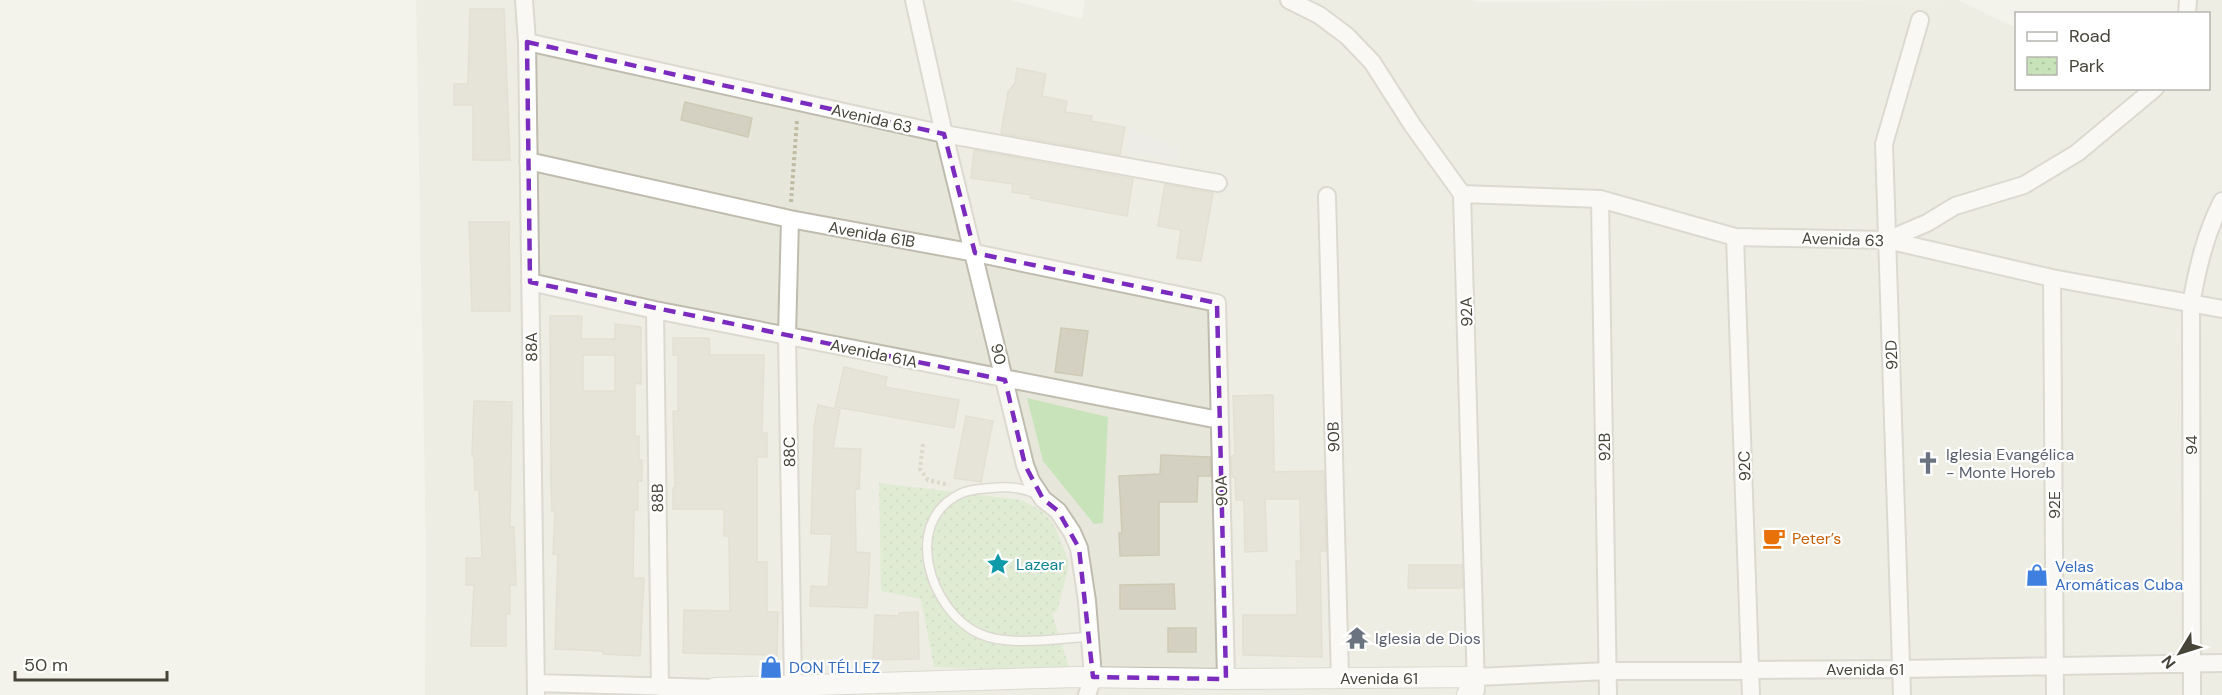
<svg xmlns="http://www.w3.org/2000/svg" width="2222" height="695" viewBox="0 0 2222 695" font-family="'DM Sans',sans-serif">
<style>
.residential{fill:#e7e6da}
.grass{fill:#c8e3b9}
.park{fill:url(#park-dots)}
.parking{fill:#e6e5e2}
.building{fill:#d4d1c2;stroke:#cecab6;stroke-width:1.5;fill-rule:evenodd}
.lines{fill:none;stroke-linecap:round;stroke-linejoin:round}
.service-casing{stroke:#bfbcaf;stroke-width:11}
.minor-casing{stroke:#bfbcaf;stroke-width:20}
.tertiary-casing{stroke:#bfbcaf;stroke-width:22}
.path{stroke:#bfbaa2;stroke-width:4;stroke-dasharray:3 3;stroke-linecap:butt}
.service{stroke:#fff;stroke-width:8}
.minor{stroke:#fff;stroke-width:16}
.tertiary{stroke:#fff;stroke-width:20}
.marked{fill:none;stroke:#7b2cbf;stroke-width:4.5;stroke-dasharray:12 8;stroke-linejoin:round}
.labels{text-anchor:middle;stroke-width:4.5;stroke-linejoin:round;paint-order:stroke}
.street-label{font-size:16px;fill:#47453a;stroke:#fff}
.worship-label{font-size:16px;fill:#5b616d;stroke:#fff;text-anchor:start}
.food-label{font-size:16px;fill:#c56008;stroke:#fff;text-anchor:start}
.culture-label{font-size:16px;fill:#0d838f;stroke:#fff;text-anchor:start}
.shop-label{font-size:16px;fill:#366cbe;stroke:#fff;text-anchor:start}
</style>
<defs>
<pattern id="park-dots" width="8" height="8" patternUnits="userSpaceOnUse" patternTransform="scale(1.5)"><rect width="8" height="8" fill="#c8e3b9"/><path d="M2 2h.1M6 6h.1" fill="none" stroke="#adc4a0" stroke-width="1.8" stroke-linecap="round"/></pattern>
</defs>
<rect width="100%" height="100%" fill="#f4f3eb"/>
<path class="residential" d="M416,0h595l71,19 3,-19h386l6,2 482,-2 57,28v60l139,1 53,-1v-74l-21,-1 1,-13h34v695h-1797l1,-141z"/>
<path class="grass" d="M1027,398l81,19 -5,106 -9,1 -51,-63z"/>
<path class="park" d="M879,483l143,17 18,10 9,8 7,11 12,31v10l-11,41 -5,3 19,59 -137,-6 -13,-68 -40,-8z"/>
<path class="parking" d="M1130,128l50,21 -1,12 -54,-9z"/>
<path class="building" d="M470,9h34l6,151h-37v-55h-19v-21h14z
M1017,68l29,6 -4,22 25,5 -2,11 27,4 -1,5 34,6 -5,28 -119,-22 7,-41 7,-9z
M685,102l67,16 -4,19 -67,-17z
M974,150l159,29 -6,37 -97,-18 1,-3 -19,-3 1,-8 -42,-6z
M1165,184l48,9 -12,68 -24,-3 4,-28 -23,-4z
M469,222h40l1,89h-38z
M550,316h32l-1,23h34v-15l26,3v57l-6,-1v53h4v24h3v21h-4v29h-4l-1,68h11l-4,78 -37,-2v-3l-48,-2 3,-95h-5l2,-43h-3l-1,-29zM583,355h32v36h-32z
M1061,328l27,3 -6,45 -27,-4z
M673,338h36l1,17h54l-2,78h5v24h-10v105h10v50h11l-1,43 -94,-2 1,-43 46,1 -1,-75h-5v-27h-51v-21h2l-2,-77h5v-56h-5z
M844,367l43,10 -2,10 74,13 -5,28 -119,-21z
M1273,395l1,77 50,-1 2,80h-6l2,106 -79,-2v-40h53l1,-4 -1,-50h5l-1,-62h-35l2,52 -22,1 -1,-52h-8l-1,-23h-3l-1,-20 4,-3 -2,-58z
M474,401l38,1 -2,125h4l2,58h-6v29h-4v32h-35l3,-61h-8v-27h16l-3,-68h-4l-1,-34h-2z
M818,405l22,5 -7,38 28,1 -2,40h-4l1,63 14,1 -3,55 -57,-2 1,-20 17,1 4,-53h-21l3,-107z
M966,416l27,5 -12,61 -27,-4z
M1161,455l49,2 1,19h-13l-1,26h-38v53l-39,1 -1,-23h3l-3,-57 41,-2z
M1409,565h53l1,23h-55z
M1174,584l1,25h-55v-24z
M918,612l1,47 -46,1 2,-45 24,1v-3z
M1168,628h28v24h-28z"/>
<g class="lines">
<g class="service-casing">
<path id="service" d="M1036,494c-15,-7 -29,-8 -45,-6 -10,1 -22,1 -31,6 -59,28 -30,118 20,140 29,13 78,4 110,3"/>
</g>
<g class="minor-casing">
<path id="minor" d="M524,0l3,42 9,653
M914,0l30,134 81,331 6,16 12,18 15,12 14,21 7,16 8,53 6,76 -6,18
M1289,0l30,15 28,21 25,26 41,64 49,68 14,496
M2187,14l1,-14
M527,42l417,92 274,49
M528,161l262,58 185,34 242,50 9,376
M1462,194l138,5 135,38 152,3 165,38 170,31
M1327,196l13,482
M1600,199l8,496
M790,219l-3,117 6,350
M1735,237l16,458
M1887,240l40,-17 28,-17 69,-21 53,-32 78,-65
M2052,278l3,417
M530,282l125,28 564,110
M655,310l5,377
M1476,677l132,-6 293,-2 321,-6
M536,683l179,5
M1902,695l-18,-551 36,-124
M2192,695l-1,-391c7,-38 14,-69 31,-103"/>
</g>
<g class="tertiary-casing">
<path id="tertiary" d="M715,695v-7l362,-11 149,2 250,-2 -9,18"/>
</g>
<path class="path" d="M791,202l6,-82
M923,444l-3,25 8,11 21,5"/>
<use href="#service" class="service"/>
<use href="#minor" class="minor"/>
<use href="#tertiary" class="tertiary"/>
</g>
<path d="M0 0H2222V695H0ZM527,42l417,92 31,119 242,50 9,376 -133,-2 -14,-129 -21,-37 -15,-12 -18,-34 -20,-85 -475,-98z" fill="#f4f3eb" fill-opacity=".55" fill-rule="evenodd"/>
<path class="marked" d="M527,42l417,92 31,119 242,50 9,376 -133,-2 -14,-129 -21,-37 -15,-12 -18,-34 -20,-85 -475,-98z"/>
<defs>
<g id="church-bare" transform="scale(1.8)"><path d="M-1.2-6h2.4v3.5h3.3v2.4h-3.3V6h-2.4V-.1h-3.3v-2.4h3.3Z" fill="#6b7280" stroke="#fff" stroke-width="2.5" paint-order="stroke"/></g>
<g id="cafe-bare" transform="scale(1.8)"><path d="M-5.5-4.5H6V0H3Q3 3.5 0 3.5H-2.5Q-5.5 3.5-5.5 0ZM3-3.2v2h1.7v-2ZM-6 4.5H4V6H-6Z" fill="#e8710a" stroke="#fff" stroke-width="2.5" paint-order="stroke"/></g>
<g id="sight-bare" transform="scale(1.8)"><path d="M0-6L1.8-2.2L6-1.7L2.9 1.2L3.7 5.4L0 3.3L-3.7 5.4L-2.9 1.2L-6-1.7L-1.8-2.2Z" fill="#0f9aa8" stroke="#fff" stroke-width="2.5" paint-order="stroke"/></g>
<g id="shop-bare" transform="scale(1.8)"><path d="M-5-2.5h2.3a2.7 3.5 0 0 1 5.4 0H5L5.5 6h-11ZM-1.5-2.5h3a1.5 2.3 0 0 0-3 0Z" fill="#3f7fe0" stroke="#fff" stroke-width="2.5" paint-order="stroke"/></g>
<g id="temple-bare" transform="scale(1.8)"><path d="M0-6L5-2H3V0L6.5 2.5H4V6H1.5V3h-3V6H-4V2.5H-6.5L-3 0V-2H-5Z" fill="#6b7280" stroke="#fff" stroke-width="2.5" paint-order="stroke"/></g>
</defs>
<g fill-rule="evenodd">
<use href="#church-bare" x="1928" y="463"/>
<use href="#cafe-bare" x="1774" y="538"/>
<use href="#sight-bare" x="998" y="564"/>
<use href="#shop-bare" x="2037" y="575"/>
<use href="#temple-bare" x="1357" y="638"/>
<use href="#shop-bare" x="771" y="667"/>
</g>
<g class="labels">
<g class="street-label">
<text transform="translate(872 118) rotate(13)" y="6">Avenida 63</text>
<text transform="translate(872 234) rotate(10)" y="6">Avenida 61B</text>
<text transform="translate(1843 239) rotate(2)" y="6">Avenida 63</text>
<text transform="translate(1466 312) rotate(-92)" y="6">92A</text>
<text transform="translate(531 347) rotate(-91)" y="6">88A</text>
<text transform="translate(874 353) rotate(12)" y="6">Avenida 61A</text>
<text transform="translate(999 354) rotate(77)" y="6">90</text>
<text transform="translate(1891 355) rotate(-92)" y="6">92D</text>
<text transform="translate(1333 437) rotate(-92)" y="6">90B</text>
<text transform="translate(2191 445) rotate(-90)" y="6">94</text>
<text transform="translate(1604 447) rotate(-91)" y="6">92B</text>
<text transform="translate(789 452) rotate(-91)" y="6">88C</text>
<text transform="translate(1744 466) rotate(-92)" y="6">92C</text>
<text transform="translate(1221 491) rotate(-92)" y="6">90A</text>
<text transform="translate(657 498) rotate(-91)" y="6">88B</text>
<text transform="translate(2054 505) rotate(-90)" y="6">92E</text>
<text x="1865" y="675">Avenida 61</text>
<text x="1379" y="684">Avenida 61</text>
</g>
<g class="worship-label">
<text x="1946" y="460">Iglesia Evangélica<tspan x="1946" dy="18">- Monte Horeb</tspan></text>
<text x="1375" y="644">Iglesia de Dios</text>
</g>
<g class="food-label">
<text x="1792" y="544">Peter’s</text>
</g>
<g class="culture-label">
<text x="1016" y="570">Lazear</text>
</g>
<g class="shop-label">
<text x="2055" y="572">Velas<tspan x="2055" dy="18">Aromáticas Cuba</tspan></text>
<text x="789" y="673">DON TÉLLEZ</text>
</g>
</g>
<rect x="2015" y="12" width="195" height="78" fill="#ffffff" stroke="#b5b5b0" stroke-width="1.5"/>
<rect x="2027" y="32" width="30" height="9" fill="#ffffff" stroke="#b5b5b0" stroke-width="1.5"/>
<text x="2069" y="42" font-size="18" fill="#47453a">Road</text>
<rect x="2027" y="57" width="30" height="18" fill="url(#park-dots)" stroke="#b5b5b0" stroke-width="1.5"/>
<text x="2069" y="72" font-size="18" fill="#47453a">Park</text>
<g transform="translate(2180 653) rotate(232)" stroke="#ffffff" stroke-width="4.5" paint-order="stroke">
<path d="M0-4.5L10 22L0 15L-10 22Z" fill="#47453a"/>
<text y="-9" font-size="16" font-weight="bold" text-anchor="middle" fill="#47453a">N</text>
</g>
<path d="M15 671v9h152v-9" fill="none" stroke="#47453a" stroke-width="3"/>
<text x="24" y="671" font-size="18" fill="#47453a" stroke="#ffffff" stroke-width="4.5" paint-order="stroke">50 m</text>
</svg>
